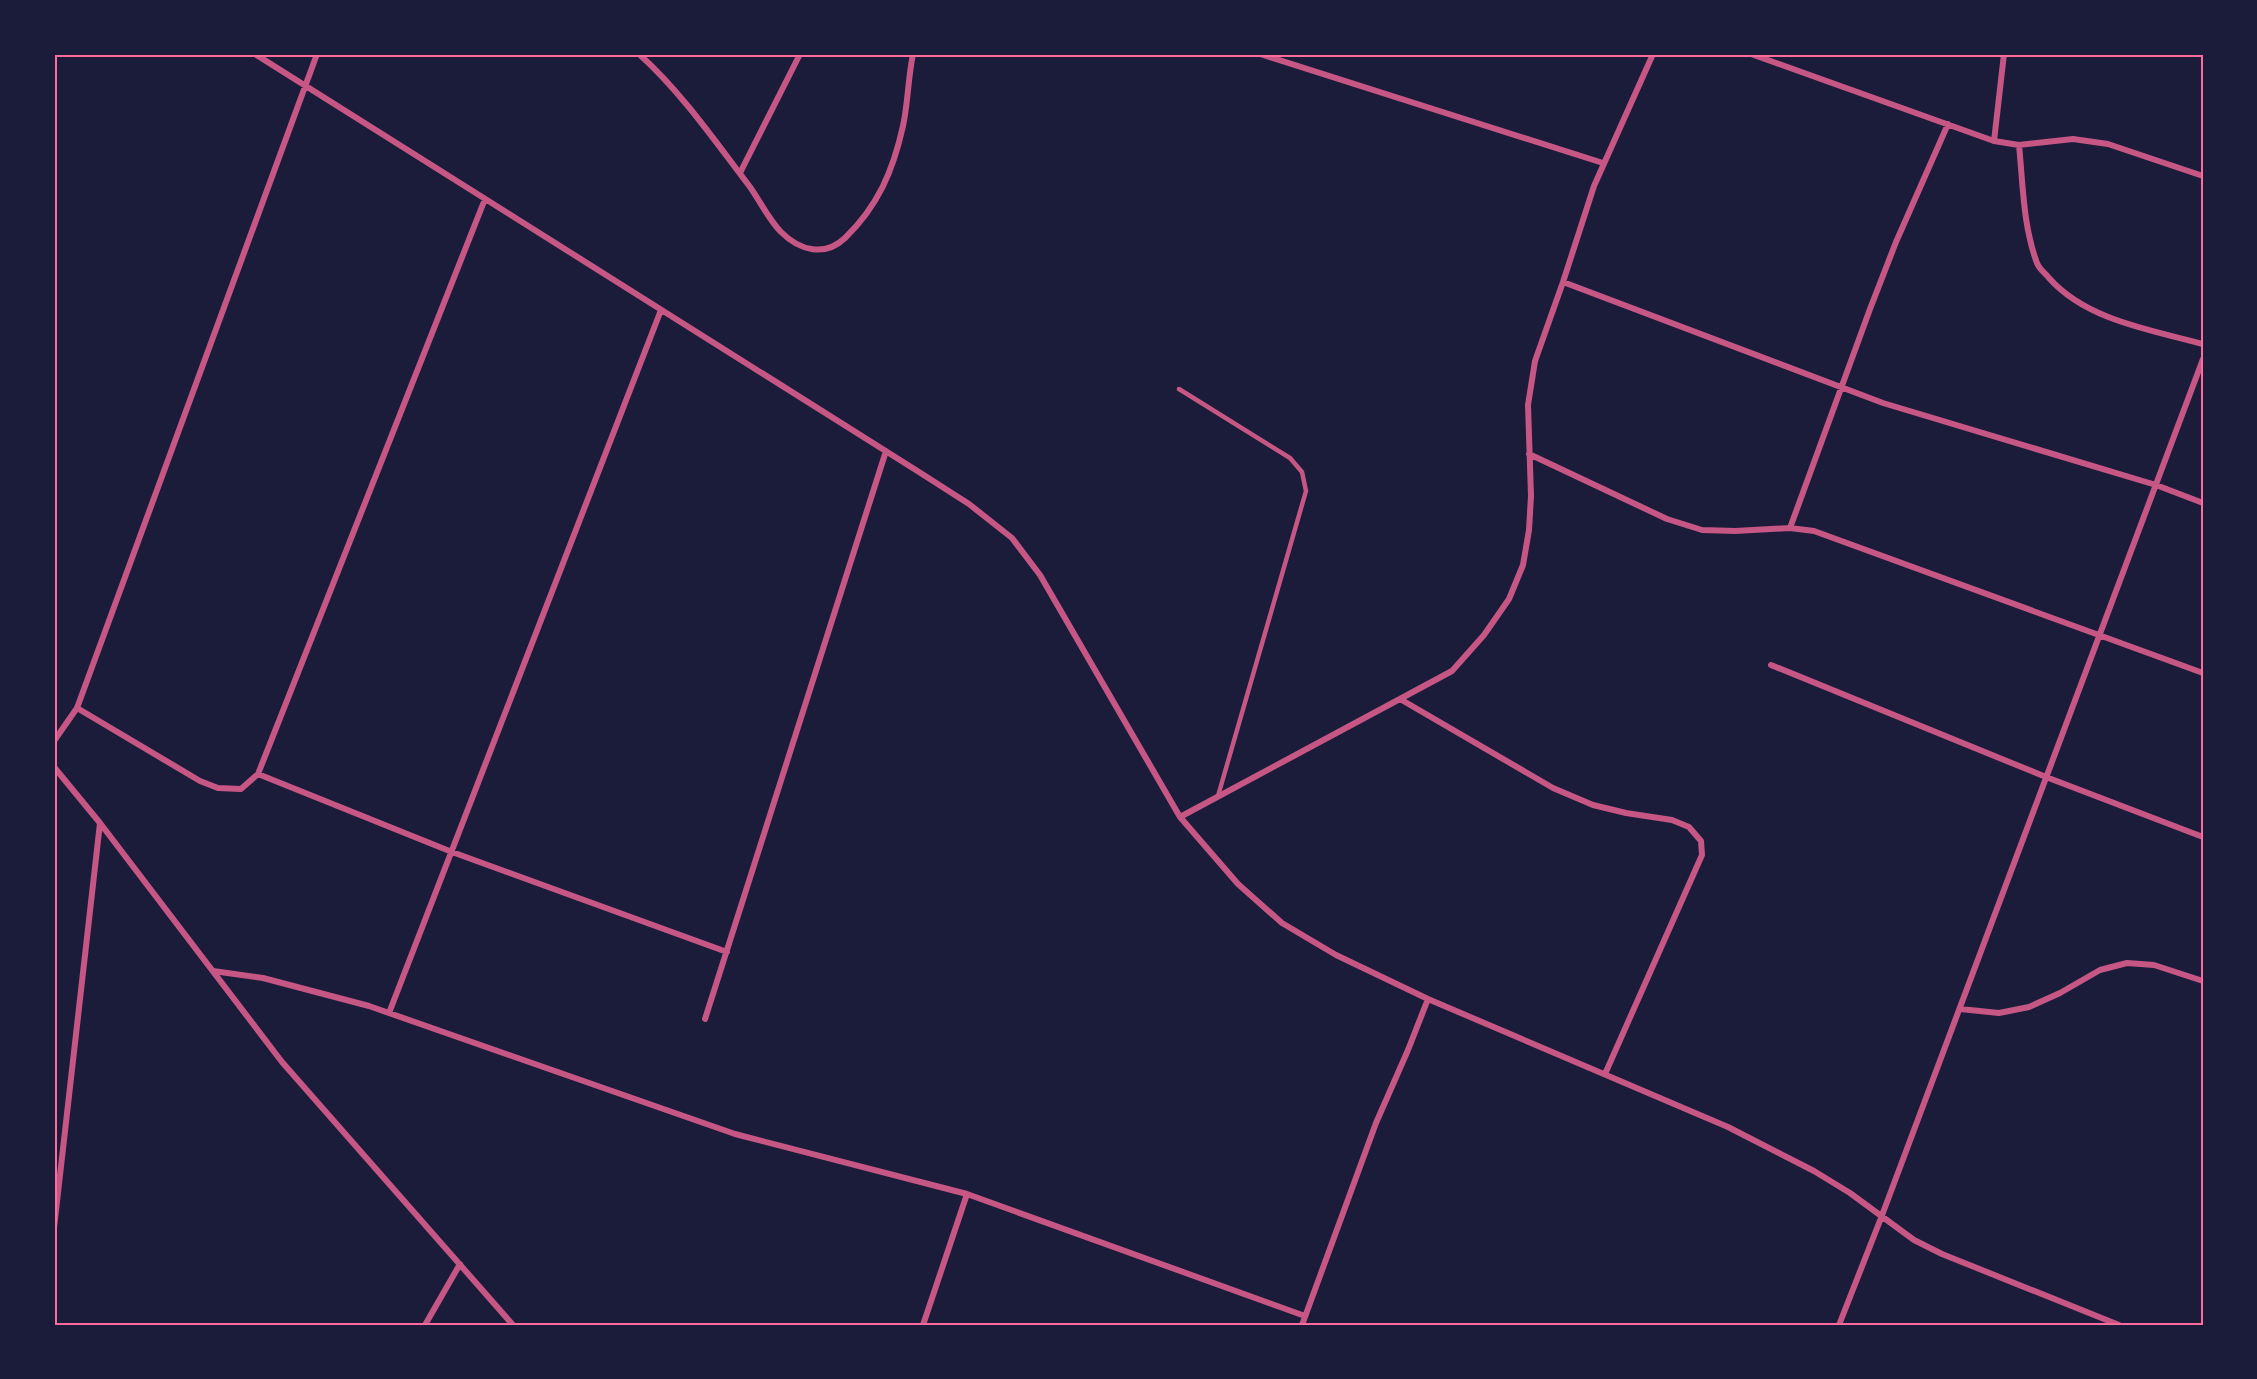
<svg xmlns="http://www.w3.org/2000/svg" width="2257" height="1379" viewBox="0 0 2257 1379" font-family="Roboto,sans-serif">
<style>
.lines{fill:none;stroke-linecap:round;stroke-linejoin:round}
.service{stroke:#c65784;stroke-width:4.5}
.minor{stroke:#c65784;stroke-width:6}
.neatline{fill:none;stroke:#ff6b9d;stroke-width:2}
</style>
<rect width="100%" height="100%" fill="#1b1b3a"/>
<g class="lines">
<path class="service" d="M1179,389l111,69 12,14 4,19 -88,305"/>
<path class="minor" d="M255,54l664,418 50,32 43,34 28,37 140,242 58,67 44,39 54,32 92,44 300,128 86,44 36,22 64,47 28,14 177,71
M639,54c43,39 76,87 111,133 10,14 19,33 31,45 19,19 44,25 64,6 33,-32 48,-67 58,-112 5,-23 5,-48 10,-72
M1260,54l343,109
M1751,54l243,87 25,4 54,-6 35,5 95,32
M1994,141l10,-87
M2019,145c4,39 4,81 18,118 2,6 8,10 12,15 37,42 102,52 154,66
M740,173l60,-119
M1563,282l320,121 273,82 47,18
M1529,454l138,65 35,11 33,1 55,-3 24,3 389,142
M1790,528l80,-219 26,-67 52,-118
M1771,665l275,112 157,60
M1400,699l153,89 40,17 33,8 46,7 17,7 12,14 1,14 -97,219
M77,708l123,73 18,7 23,1 17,-15 227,-575
M54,741l23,-33 240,-654
M54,767l46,56 182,239 231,263
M258,774l194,78 275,100
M1180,817l272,-146 32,-36 25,-36 14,-34 6,-35 2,-34 -3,-91 7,-44 28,-79 31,-96 59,-132
M213,971l50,7 106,28 366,128 232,60 338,122
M1960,1009l39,4 30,-6 31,-14 40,-23 27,-7 27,2 49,16
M389,1013l272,-703
M705,1019l181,-568
M54,1228l46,-405
M425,1325l35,-61
M923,1325l44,-131
M1302,1325l74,-202 32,-73 20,-51
M1839,1325l42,-107 322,-859"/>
</g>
<rect width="2257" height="1379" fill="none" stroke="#1b1b3a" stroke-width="111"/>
<rect x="56" y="56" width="2146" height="1268" class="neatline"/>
</svg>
